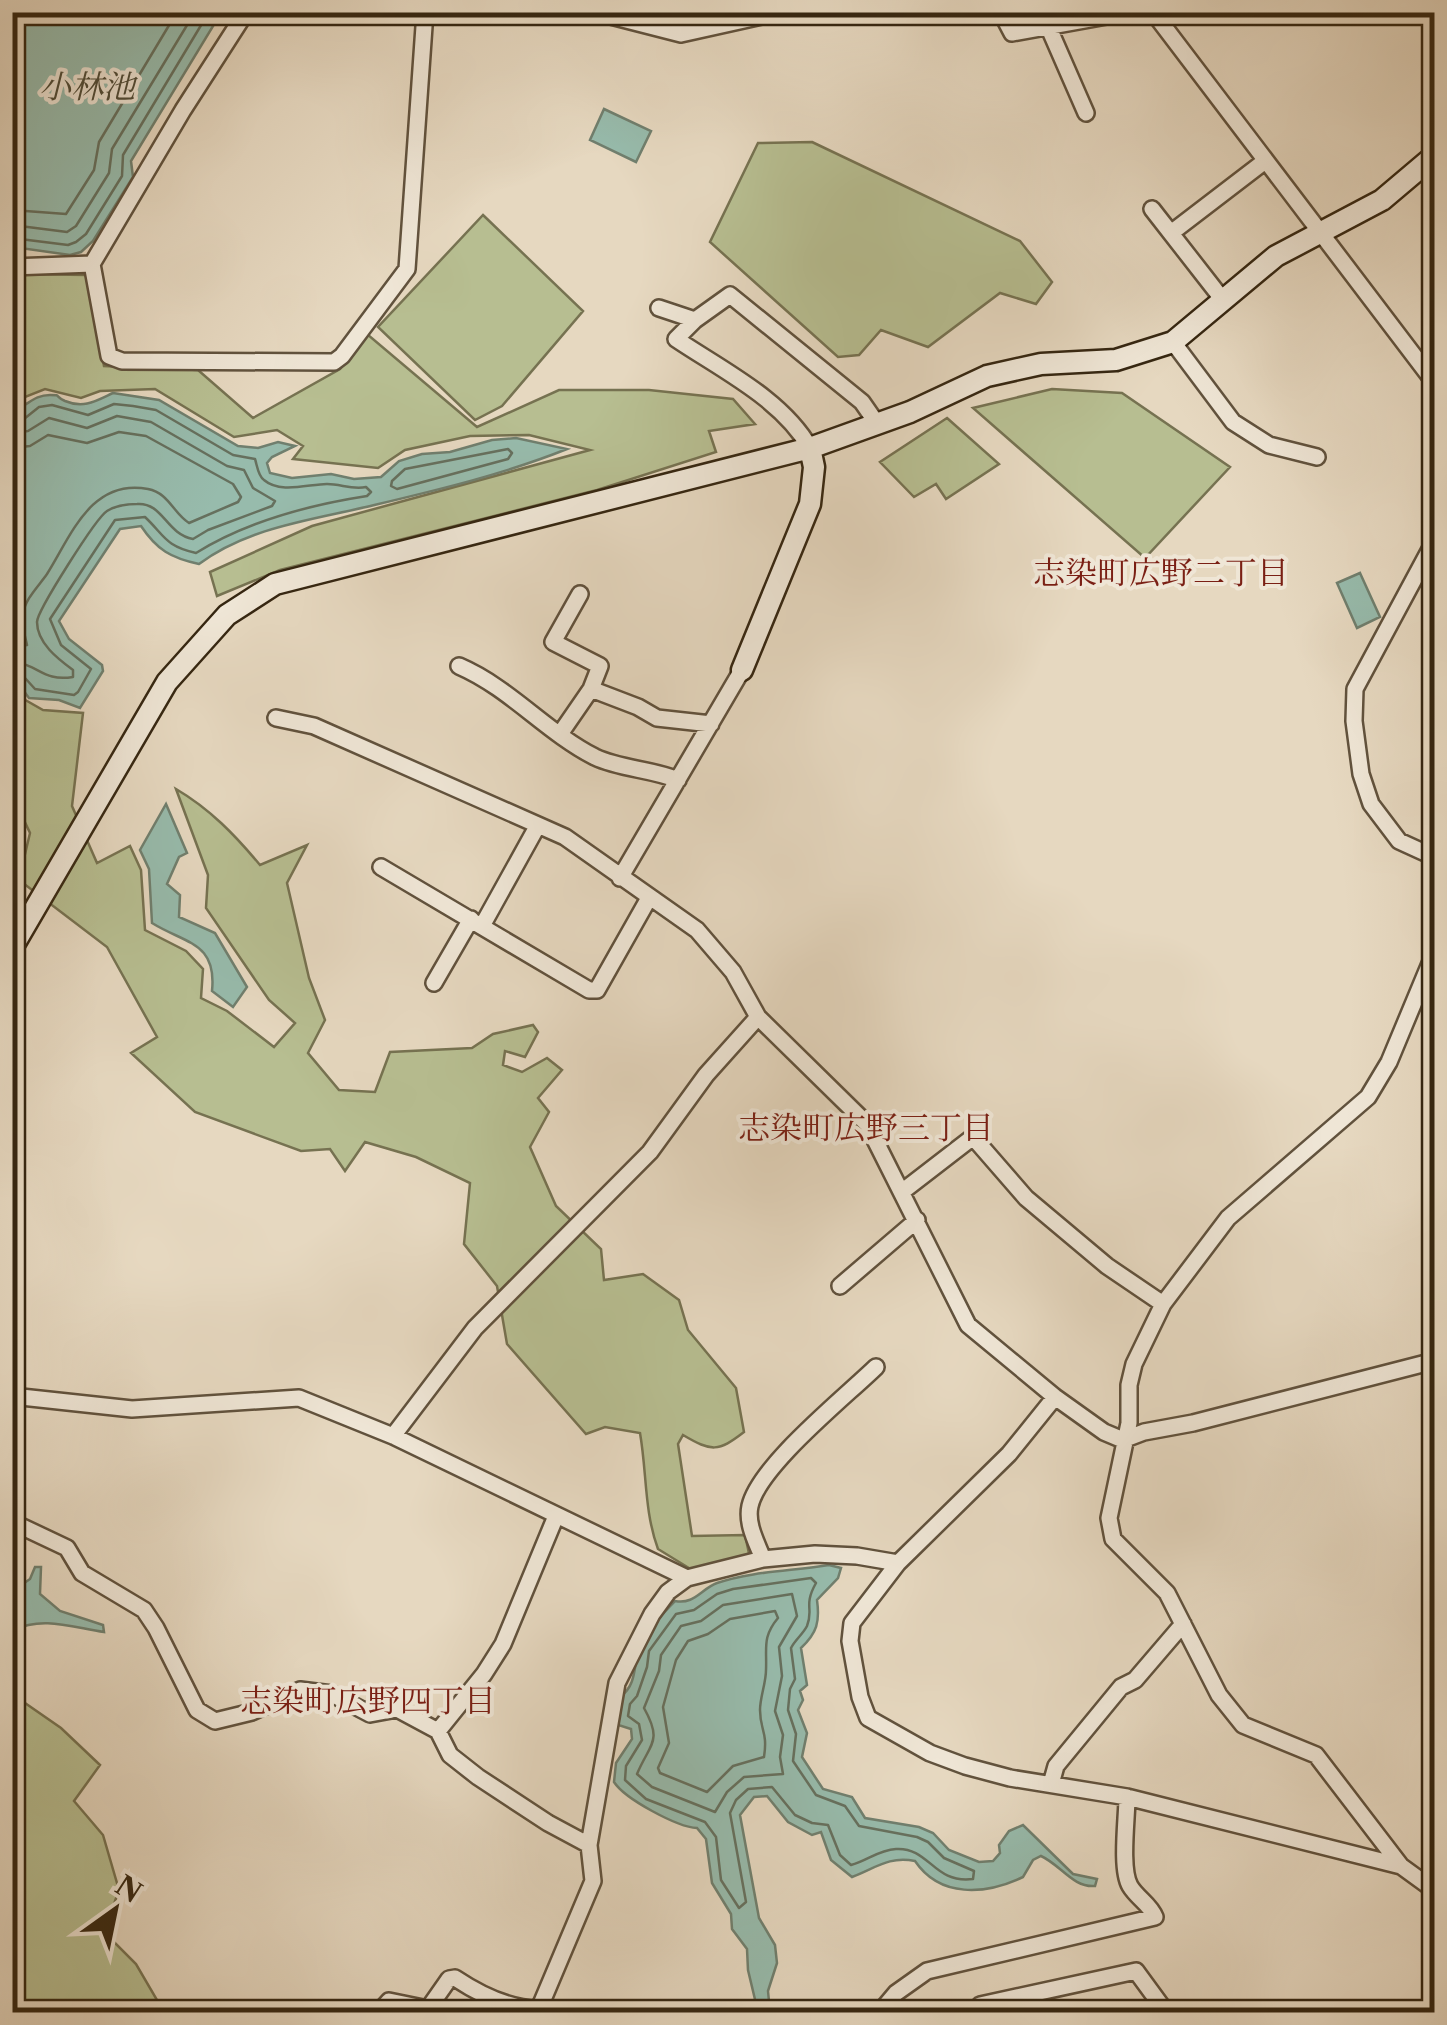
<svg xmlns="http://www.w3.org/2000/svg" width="1447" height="2025" viewBox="0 0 1447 2025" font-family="'Libre Caslon Text','Noto Serif JP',serif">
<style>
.green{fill:#b7be91;stroke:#767251;stroke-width:2.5}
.water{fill:#97bbac;stroke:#707f6e;stroke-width:2.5}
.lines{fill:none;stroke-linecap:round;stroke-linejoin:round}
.shore{stroke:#66705e;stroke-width:2.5}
.street-casing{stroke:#61523d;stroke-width:20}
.secondary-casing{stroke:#352611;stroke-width:25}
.street{stroke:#efe6d6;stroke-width:15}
.secondary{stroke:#efe6d6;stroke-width:20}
.labels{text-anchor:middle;stroke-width:8;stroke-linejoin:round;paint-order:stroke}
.water-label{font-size:32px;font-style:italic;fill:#4e4b38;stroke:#efe6d6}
.neighbourhood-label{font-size:32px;fill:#7a1f14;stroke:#efe6d6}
</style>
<rect width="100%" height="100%" fill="#e6d8c0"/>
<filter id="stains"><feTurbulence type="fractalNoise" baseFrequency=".002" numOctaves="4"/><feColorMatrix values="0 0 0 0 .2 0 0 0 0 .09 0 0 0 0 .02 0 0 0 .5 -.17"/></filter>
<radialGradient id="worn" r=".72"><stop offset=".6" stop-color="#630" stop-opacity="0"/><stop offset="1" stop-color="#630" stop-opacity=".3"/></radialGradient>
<path class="green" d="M812,142l208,99 32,41 -16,22 -36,-11 -72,54 -47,-17 -22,25 -21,2 -128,-115 48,-99z
M483,215l100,96 -81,95 -27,14 -97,-93z
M13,274l75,1 16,91 94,4 55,48 87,-49 27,-35 110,93 82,-37h90l84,9 22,25 -46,7 7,21 -119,38 -317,80 -63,26 -7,-24 102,-46 278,-76 -61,-15 -59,1 -65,14 -27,18 -85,-9 10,-13 -26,-16 -43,7 -79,-48 -55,2 -19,7 -36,-9 -30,12z
M1052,389l70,4 108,74 -85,91 -172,-150z
M947,418l52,46 -53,35 -10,-15 -22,13 -34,-35z
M13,693l30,17 40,3 -11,93 25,57 33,-17 11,24 4,60 41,21 17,18 -2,29 26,13 47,36 21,-24 -26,-23 -63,-92 2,-33 -32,-86c34,20 59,46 84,76l47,-20 -20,38 22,95 16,42 -17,33 31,37 36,2 15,-40 82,-4 21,-14 40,-9 5,7 -13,25 -20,-6 -2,14 19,7 25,-14 15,12 -24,28 11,14 -19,35 26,59 45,43 3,31 39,-6 36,26 9,30 48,58 8,44c-26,20 -32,20 -61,3l-5,9 14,92 53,-1 5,23 -53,15 -39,-24c-14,-38 -11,-76 -18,-116l-35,-6 -19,7 -79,-90 -10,-58 -33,-42 6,-61 -54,-26 -51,-15 -20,29 -15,-22 -29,2 -106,-39 -64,-59 26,-16 -50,-90 -88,-67 11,-47 -17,-36z
M12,1694l49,34 39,37 -26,36 29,34 16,55 -15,42 32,32 28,48h-151z"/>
<path class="water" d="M13,12l208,1 -90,148 2,16 -40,64 -12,11 -11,3 -57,-8z
M604,109l47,22 -15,31 -46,-22z
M113,393l46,7 79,46 20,2 20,-6 17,4 -23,11 -5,6 3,10 22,5 39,-4 23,5 27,-2 18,-16 23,-7 28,-2 42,-12 24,-2 51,11c-65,26 -134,42 -201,58 -56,13 -119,21 -167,57 -28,-6 -42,-14 -58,-38l-21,3 -61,92 10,18 33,26 1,6 -23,37 -21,-8 -30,-2 -9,-12 -7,-3v-273c14,-3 20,-15 37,-15 12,0 4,1 15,6 19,8 31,0 48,-8z
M1360,573l20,44 -23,11 -20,-45z
M166,804l21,49 -8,4 -12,27 13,11 -1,22 36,16 32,54 -14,20 -21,-16c5,-49 -26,-47 -60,-68l-3,-54 -9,-19z
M829,1565l12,3 -3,10 -21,22c3,22 0,33 -16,48l6,37 -7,6 3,9 -5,10 9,23 -5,24 21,32 29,8 13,21 54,9 14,6 16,17 30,12 14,-1 7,-8 -1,-8 10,-14 14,-6 50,49 24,5 -2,7c-22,2 -34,-21 -54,-30l-8,4 -10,17c-38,18 -83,21 -108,-16 -27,-5 -39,7 -63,16l-21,-17 -10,-28 -9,3 -24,-13 -21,-26 -13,1 -14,18 19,103 16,27 2,18 -9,28 2,21h-12l-10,-42 -1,-21 -15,-20 -1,-15 -19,-31 -6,-44 -9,-11c-20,-1 -72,-29 -83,-46l2,-19 16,-24 -1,-10 -16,-5 6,-28c17,-12 12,-34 19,-50 8,-17 22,-32 35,-45 19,4 26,-12 42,-18 35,-12 76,-12 112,-18z
M35,1567h6l-1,27 20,17 43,14 1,7c-33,-5 -61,-16 -91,-2v-39l17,-12z"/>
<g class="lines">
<path class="shore" d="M12,210l54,4 28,-44 5,-28 78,-130
M12,225l55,7 9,-6 33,-53 3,-24 83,-137
M12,238l56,7 8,-3 10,-8 36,-58 1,-21 86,-143
M12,420l12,-1 15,-12 13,-2 36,10 26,-11 19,2 23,4 77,45 22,4c2,6 3,17 9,21 16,14 45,4 63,4 14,0 25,6 39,3l5,5 -4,4c-58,9 -121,26 -171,57 -31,-7 -31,-17 -51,-36l-30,3 -65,99 11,26 30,24 -13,23 -4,3 -39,-6 -10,-11 -13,-3
M12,433l16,-2 21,-13 38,10 30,-12 34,6 76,44 17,4 9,18 22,13 -3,5 -64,24 -15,9c-27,-5 -30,-37 -56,-35 -9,0 -22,2 -30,7 -11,7 -70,100 -70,111 0,21 21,37 36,48v7c-31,5 -34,-13 -61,-15
M12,448l18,-2 18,-11 39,8 32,-11 27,4 87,48 8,13 -3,5 -49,21c-16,-10 -20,-30 -41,-34 -57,-11 -77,47 -101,85 -9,13 -22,25 -24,40 -2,11 2,21 4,31l-15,2
M508,449l4,4 -4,6 -111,30 -6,-3 1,-5 13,-12z
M811,1578l5,5c-13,23 -2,26 -9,43 -4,8 -12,14 -16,22l4,31 -5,10 -2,21 8,24 -3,27 23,34 29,11 14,20 58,11 11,5 16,16 30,13 -1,8c-40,5 -43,-32 -77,-30 -18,1 -29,12 -45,16l-11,-10 -12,-30 -16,-2 -17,-8 -23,-28 -24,2 -12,11 -6,13 16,89 -7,6 -18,-28 -5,-43 -11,-15 -59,-23 -21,-19 1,-14 16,-26 -3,-16 -11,-8 2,-12 7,-8 10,-29 2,-16 27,-37 18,-4 23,-16 16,-5z
M792,1594l5,22 -18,31 3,29 -7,35 8,24 -3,22 3,17 -39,3 -17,15 -12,20 -63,-25 -15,-13c13,-31 26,-32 7,-66l15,-37 2,-16 20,-29 20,-5 22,-16z
M775,1611l3,7c-16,19 -11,30 -12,52 0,13 -6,27 -6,40 0,20 8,22 4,47l-31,9 -26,26 -47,-19 -2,-5 11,-25 -6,-36 13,-47 12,-19 20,-7 22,-15z"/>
<g class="street-casing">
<path id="street" d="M246,12l-63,98 -91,154 17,92 13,5 212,1 8,-6 65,-87 18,-257
M595,12l86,22 99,-22
M1001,12l11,21 117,-21
M1153,12l281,370
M1048,26l38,87
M1152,209l71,91
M1171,233l94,-72
M12,267l80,-3
M659,308l36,12 35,-25 132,107 16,23
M695,320l-19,19c46,31 106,60 134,109
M1173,342l60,80 36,23 48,12
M1434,542l-79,147 -1,32 7,53 10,30 28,37 35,16
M459,666c51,22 87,66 136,91 25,12 57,12 83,23
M591,689l47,18 19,11 54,6
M276,718l38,8 251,111 132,93 36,42 25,45 109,107 101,201 87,72 49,35 19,8 21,-8 49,-9 241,-62
M560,734l31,-45 9,-23 -47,-24 27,-48
M381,867l208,123h8l52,-92
M620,878l122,-208
M482,926l56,-101
M1434,954l-45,108 -21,35 -140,121 -65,86 -29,60 -5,21v38l-20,95 4,21 54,54 52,102 24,30 73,30 85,111 33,24
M434,983l37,-64
M903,1191l70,-54 53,61 81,68 56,38
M840,1286l77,-66
M12,1396l120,13 167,-11 94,38 294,142
M1055,1397l-46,57 -111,109 -46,60 -2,18 10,56 8,21 62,35 35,13 45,12 117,19 274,69
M393,1436l82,-108 175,-176 56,-77 52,-58
M12,1522l55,26 15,25 62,37 12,18 41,82 18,11 37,-9 48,-22 32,4 38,20 27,-5 41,22 12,24 28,22 70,46 41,22
M763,1559c-6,-16 -17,-35 -13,-53 9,-40 94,-108 126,-139
M438,1731l46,-57 19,-30 53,-128
M1051,1784l5,-18 65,-79 14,-7 48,-56
M379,2012l10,-11 39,8 21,-30 6,-1c24,16 54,31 84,31
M544,2012l-5,-3 54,-128 -4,-36 28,-162 35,-69 16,-22 19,-14 76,-19 52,-5 42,2 41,7
M880,2012l16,-19 31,-22 228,-54c-5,-13 -18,-19 -25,-31 -10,-17 -3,-68 -3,-89
M981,2012l-1,-7 156,-34 30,41"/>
</g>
<g class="secondary-casing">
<path id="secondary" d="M742,670l68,-166 4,-37 -4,-19
M12,948l155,-266 60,-67 48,-31 535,-136 100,-36 77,-36 54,-12 75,-4 57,-18 103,-86 106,-56 52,-44"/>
</g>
<use href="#street" class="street"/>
<use href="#secondary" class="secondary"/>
</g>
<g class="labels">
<g class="water-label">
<text x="87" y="98">小林池</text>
</g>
<g class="neighbourhood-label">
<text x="1161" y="584">志染町広野二丁目</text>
<text x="866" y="1139">志染町広野三丁目</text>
<text x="368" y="1712">志染町広野四丁目</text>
</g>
</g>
<rect width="1447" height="2025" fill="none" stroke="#e6d8c0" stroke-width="50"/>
<rect x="15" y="15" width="1417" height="1995" fill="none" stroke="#352611" stroke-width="5"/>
<rect x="25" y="25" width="1397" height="1975" fill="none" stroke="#352611" stroke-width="2.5"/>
<g transform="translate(115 1910) rotate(33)" stroke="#efe6d6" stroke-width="8" paint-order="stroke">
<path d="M0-8L18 38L0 25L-18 38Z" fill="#352611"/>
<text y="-15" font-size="28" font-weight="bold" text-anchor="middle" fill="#352611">N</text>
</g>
<rect width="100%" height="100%" filter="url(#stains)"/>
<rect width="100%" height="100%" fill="url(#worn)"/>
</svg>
